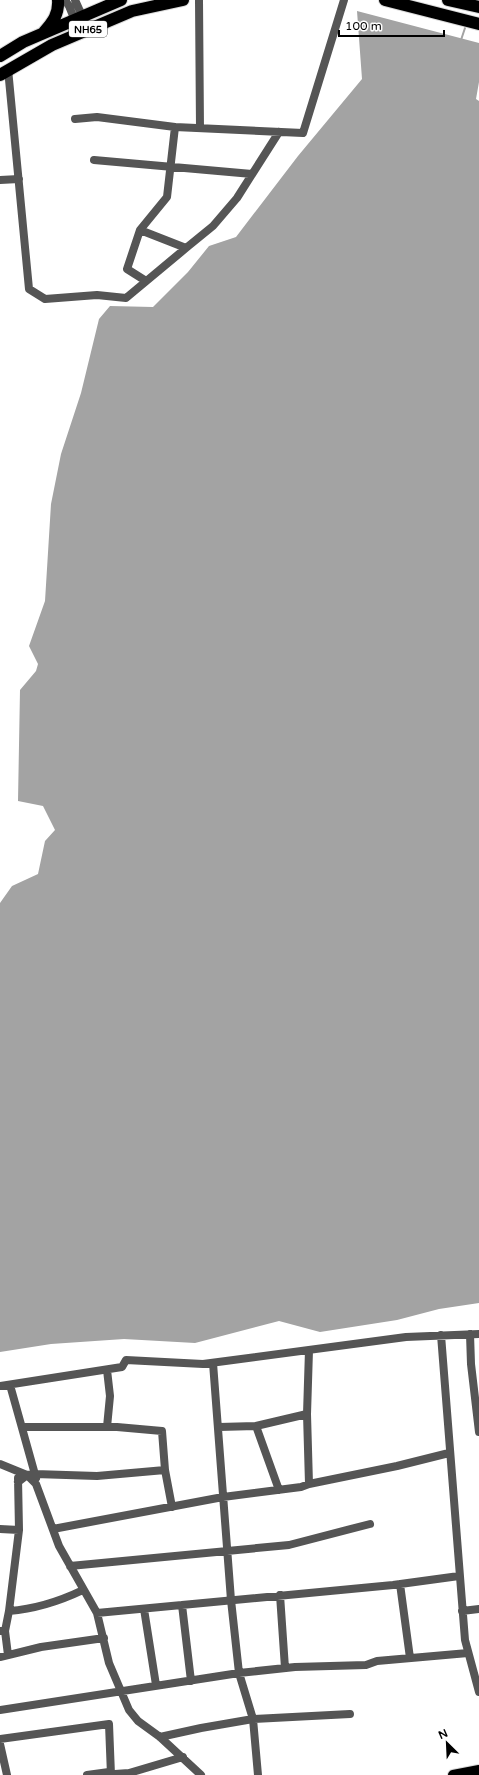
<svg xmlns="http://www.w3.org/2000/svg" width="479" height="1775" viewBox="0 0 479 1775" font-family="'Varela Round',sans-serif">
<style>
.water{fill:#a3a3a3}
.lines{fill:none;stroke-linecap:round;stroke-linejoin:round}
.stream{stroke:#a3a3a3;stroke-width:2}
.major-casing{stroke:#dbdbdb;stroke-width:12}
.highway-casing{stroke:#dbdbdb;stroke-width:14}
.minor{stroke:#555;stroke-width:8}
.major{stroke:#000;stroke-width:10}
.highway{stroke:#000;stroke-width:12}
.labels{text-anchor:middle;stroke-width:4;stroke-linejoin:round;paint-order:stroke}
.shield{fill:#fff;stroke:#4c4c4c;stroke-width:1}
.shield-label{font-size:10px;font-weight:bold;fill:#000}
</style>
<rect width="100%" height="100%" fill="#fff"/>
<path class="water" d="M357,11l122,32v39l-3,17 3,2v1202l-40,6 -42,11 -77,12 -41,-11 -84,22 -71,-4 -73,5 -51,8v-449l12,-17 26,-12 7,-33 10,-11 -12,-24 -25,-5 2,-111 16,-19 2,-7 -9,-18 16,-45 6,-97 10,-50 20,-61 18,-74 11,-13 43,1 35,-35 21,-26 27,-9 62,-81 64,-77z"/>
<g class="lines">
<path class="stream" d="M461,40l5,-15"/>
<g class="major-casing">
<path id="major" d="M453,1775l26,-5"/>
</g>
<g class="highway-casing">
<path id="highway" d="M385,0l94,24
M448,0l31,7
M44,32c9,-10 15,-18 14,-32
M0,56l23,-14 98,-42
M0,75l52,-30 80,-34 51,-11"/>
</g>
<path class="minor" d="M65,0l4,6 11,27
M75,0l13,29
M199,0l1,128
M8,69l21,220 16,10 52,-4 29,3 60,-50
M75,119l22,-2 78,10
M279,132l-42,66 -24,28 -27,22 -46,-18 27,-33 8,-70 128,6 41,-133
M94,160l158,14
M0,180l19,-1
M140,230l-13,39 19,12
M470,1334l1,30 8,68
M441,1335l24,305 14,52
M309,1350l-2,64 2,70
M213,1363l18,237 8,73 14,46 5,56
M10,1385l26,93
M0,1386l122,-19 4,-7 77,4 203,-27 73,-3
M256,1426l51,-12
M22,1427h95l45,4 3,39 7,37
M107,1427l3,-31 -3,-26
M219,1427l37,-1 23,64
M0,1464l27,11 9,9 23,62 38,67 12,50 20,47 9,11 22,16 41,38
M18,1482l9,-7 8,-1 62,2 68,-6
M0,1529l19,1 -1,-52
M53,1529l170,-32 78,-10 8,-3 88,-18 52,-13
M70,1566l219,-21 81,-21
M400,1584l10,74
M280,1595l5,73
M182,1605l9,76
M144,1609l12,76
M9,1611l10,-81
M462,1611l17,-2
M97,1613l296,-28 66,-9
M0,1631h5l4,-20c26,-2 51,-10 74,-21
M5,1631l3,24
M0,1657l41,-10 63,-9
M0,1710l239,-37 56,-6 71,-2 11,-4 91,-8
M160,1737l41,-9 52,-9 97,-5
M0,1739l109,-15 2,51
M0,1744l7,31
M87,1775l22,-3 6,2 14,-1 54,-16"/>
<use href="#major" class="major"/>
<use href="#highway" class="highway"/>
</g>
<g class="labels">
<rect class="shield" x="69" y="21" width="38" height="16" rx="3"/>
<g class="shield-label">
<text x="88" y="33">NH65</text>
</g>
</g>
<g transform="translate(447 1743) rotate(336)" stroke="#ffffff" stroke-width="3" paint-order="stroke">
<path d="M0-3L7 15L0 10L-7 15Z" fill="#000000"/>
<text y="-6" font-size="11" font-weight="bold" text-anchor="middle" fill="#000000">N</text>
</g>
<path d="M339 30v6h105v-6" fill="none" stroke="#000000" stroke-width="2"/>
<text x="345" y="30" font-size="12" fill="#000000" stroke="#ffffff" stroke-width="3" paint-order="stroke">100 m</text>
</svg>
